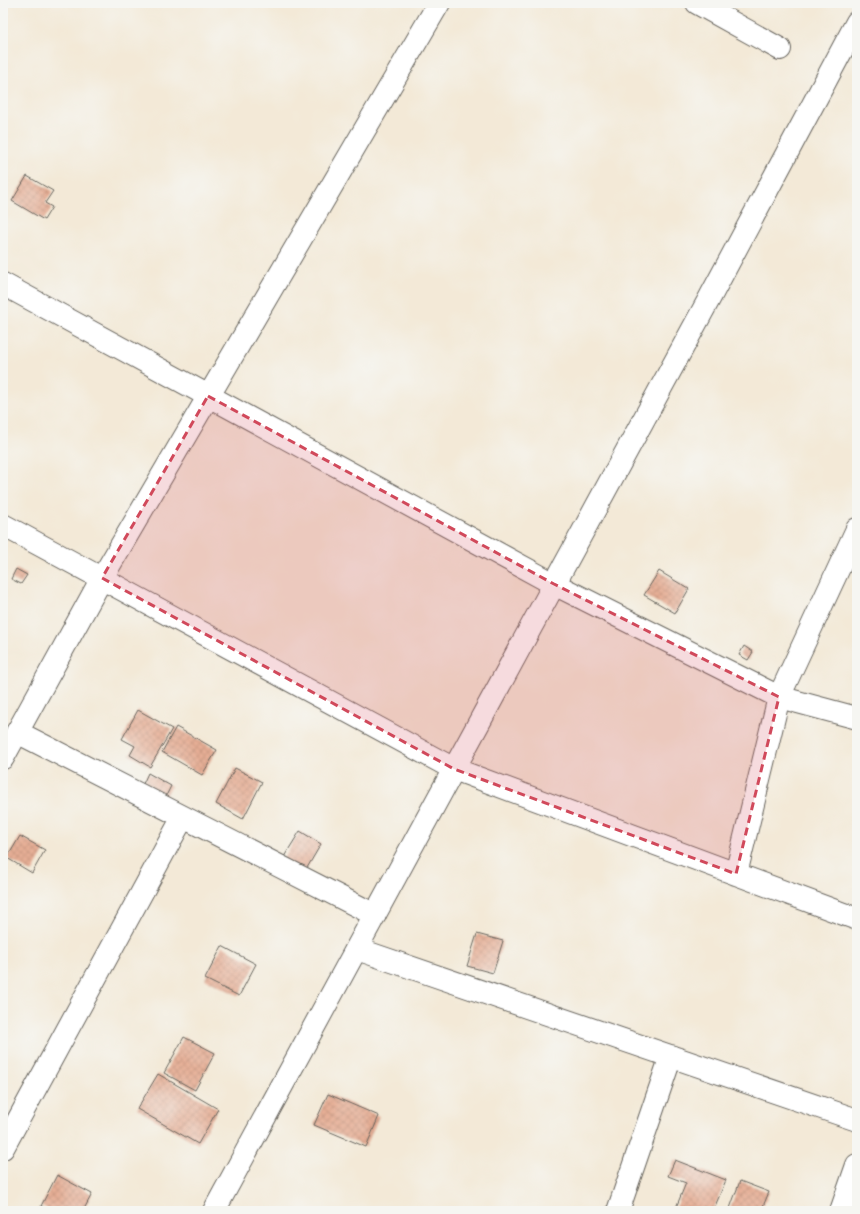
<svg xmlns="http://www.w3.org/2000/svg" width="860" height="1214" viewBox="0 0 860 1214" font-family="'Shantell Sans',sans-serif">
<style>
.building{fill:url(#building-cross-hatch)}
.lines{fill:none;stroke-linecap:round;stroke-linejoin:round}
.minor-casing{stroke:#67645d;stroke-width:24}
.minor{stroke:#fff;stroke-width:22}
.marked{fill:#d1495b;fill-opacity:0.2;stroke:#d1495b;stroke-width:3;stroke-dasharray:8 5;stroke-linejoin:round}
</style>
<defs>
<pattern id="building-cross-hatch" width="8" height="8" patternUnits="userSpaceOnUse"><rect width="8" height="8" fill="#e5ad94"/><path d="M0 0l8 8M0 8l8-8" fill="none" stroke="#c4947f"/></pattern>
</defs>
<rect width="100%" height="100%" fill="#f6f6f2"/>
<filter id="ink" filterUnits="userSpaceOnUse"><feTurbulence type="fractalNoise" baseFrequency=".025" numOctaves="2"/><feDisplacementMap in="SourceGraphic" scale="8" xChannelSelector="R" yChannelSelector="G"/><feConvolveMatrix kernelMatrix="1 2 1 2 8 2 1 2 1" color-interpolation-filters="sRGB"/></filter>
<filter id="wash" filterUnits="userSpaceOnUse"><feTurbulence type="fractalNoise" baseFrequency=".012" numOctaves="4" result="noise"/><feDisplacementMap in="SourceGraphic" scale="16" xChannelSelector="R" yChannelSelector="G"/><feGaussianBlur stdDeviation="0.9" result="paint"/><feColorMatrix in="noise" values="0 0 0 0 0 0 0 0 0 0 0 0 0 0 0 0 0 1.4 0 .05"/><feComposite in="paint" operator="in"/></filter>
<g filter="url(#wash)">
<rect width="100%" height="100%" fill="#f3e9d7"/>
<g id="blocks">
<path class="building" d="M27,176l26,15 -8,12 7,4 -8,13 -32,-19z
M16,569l11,6 -6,9 -10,-5z
M659,571l30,18 -14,24 -31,-18z
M744,646l9,6 -5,8 -9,-5z
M138,710l34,19 -22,38 -20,-12 5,-9 -13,-7z
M176,727l41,23 -15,25 -40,-23z
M235,768l27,14 -19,37 -27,-15z
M148,773l23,13 -6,12 -23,-12z
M300,831l21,13 -17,29 -22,-13z
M20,836l25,14 -13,23 -25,-15z
M477,934l26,7 -10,32 -26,-7z
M222,946l34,18 -17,32 -34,-17z
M184,1037l31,16 -20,37 -31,-17z
M158,1074l60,35 -20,35 -61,-35z
M328,1094l51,22 -13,31 -52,-22z
M675,1160l51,20 -13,31 -38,-1 11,-27 -18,-7z
M57,1175l35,19 -9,17h-32l-10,-5z
M740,1181l29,11 -8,19h-32z"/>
</g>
</g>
<g filter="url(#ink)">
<use href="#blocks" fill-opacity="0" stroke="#67645d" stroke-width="1"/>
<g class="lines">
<g class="minor-casing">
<path id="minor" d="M697,3l83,46
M3,284l551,300 225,113 78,21
M3,525l451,244 403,150
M17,732l358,183
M3,758l99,-180 337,-575
M736,874l43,-177 78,-168
M357,949l500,171
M3,1148l180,-331
M214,1211l494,-910 149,-279
M618,1211l53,-155
M841,1211l16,-46"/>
</g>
<use href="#minor" class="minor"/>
</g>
</g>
<path class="marked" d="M208,396l346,188 225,113 -43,177 -282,-105 -352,-191z"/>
<rect width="860" height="1214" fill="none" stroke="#f6f6f2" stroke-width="16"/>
</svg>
